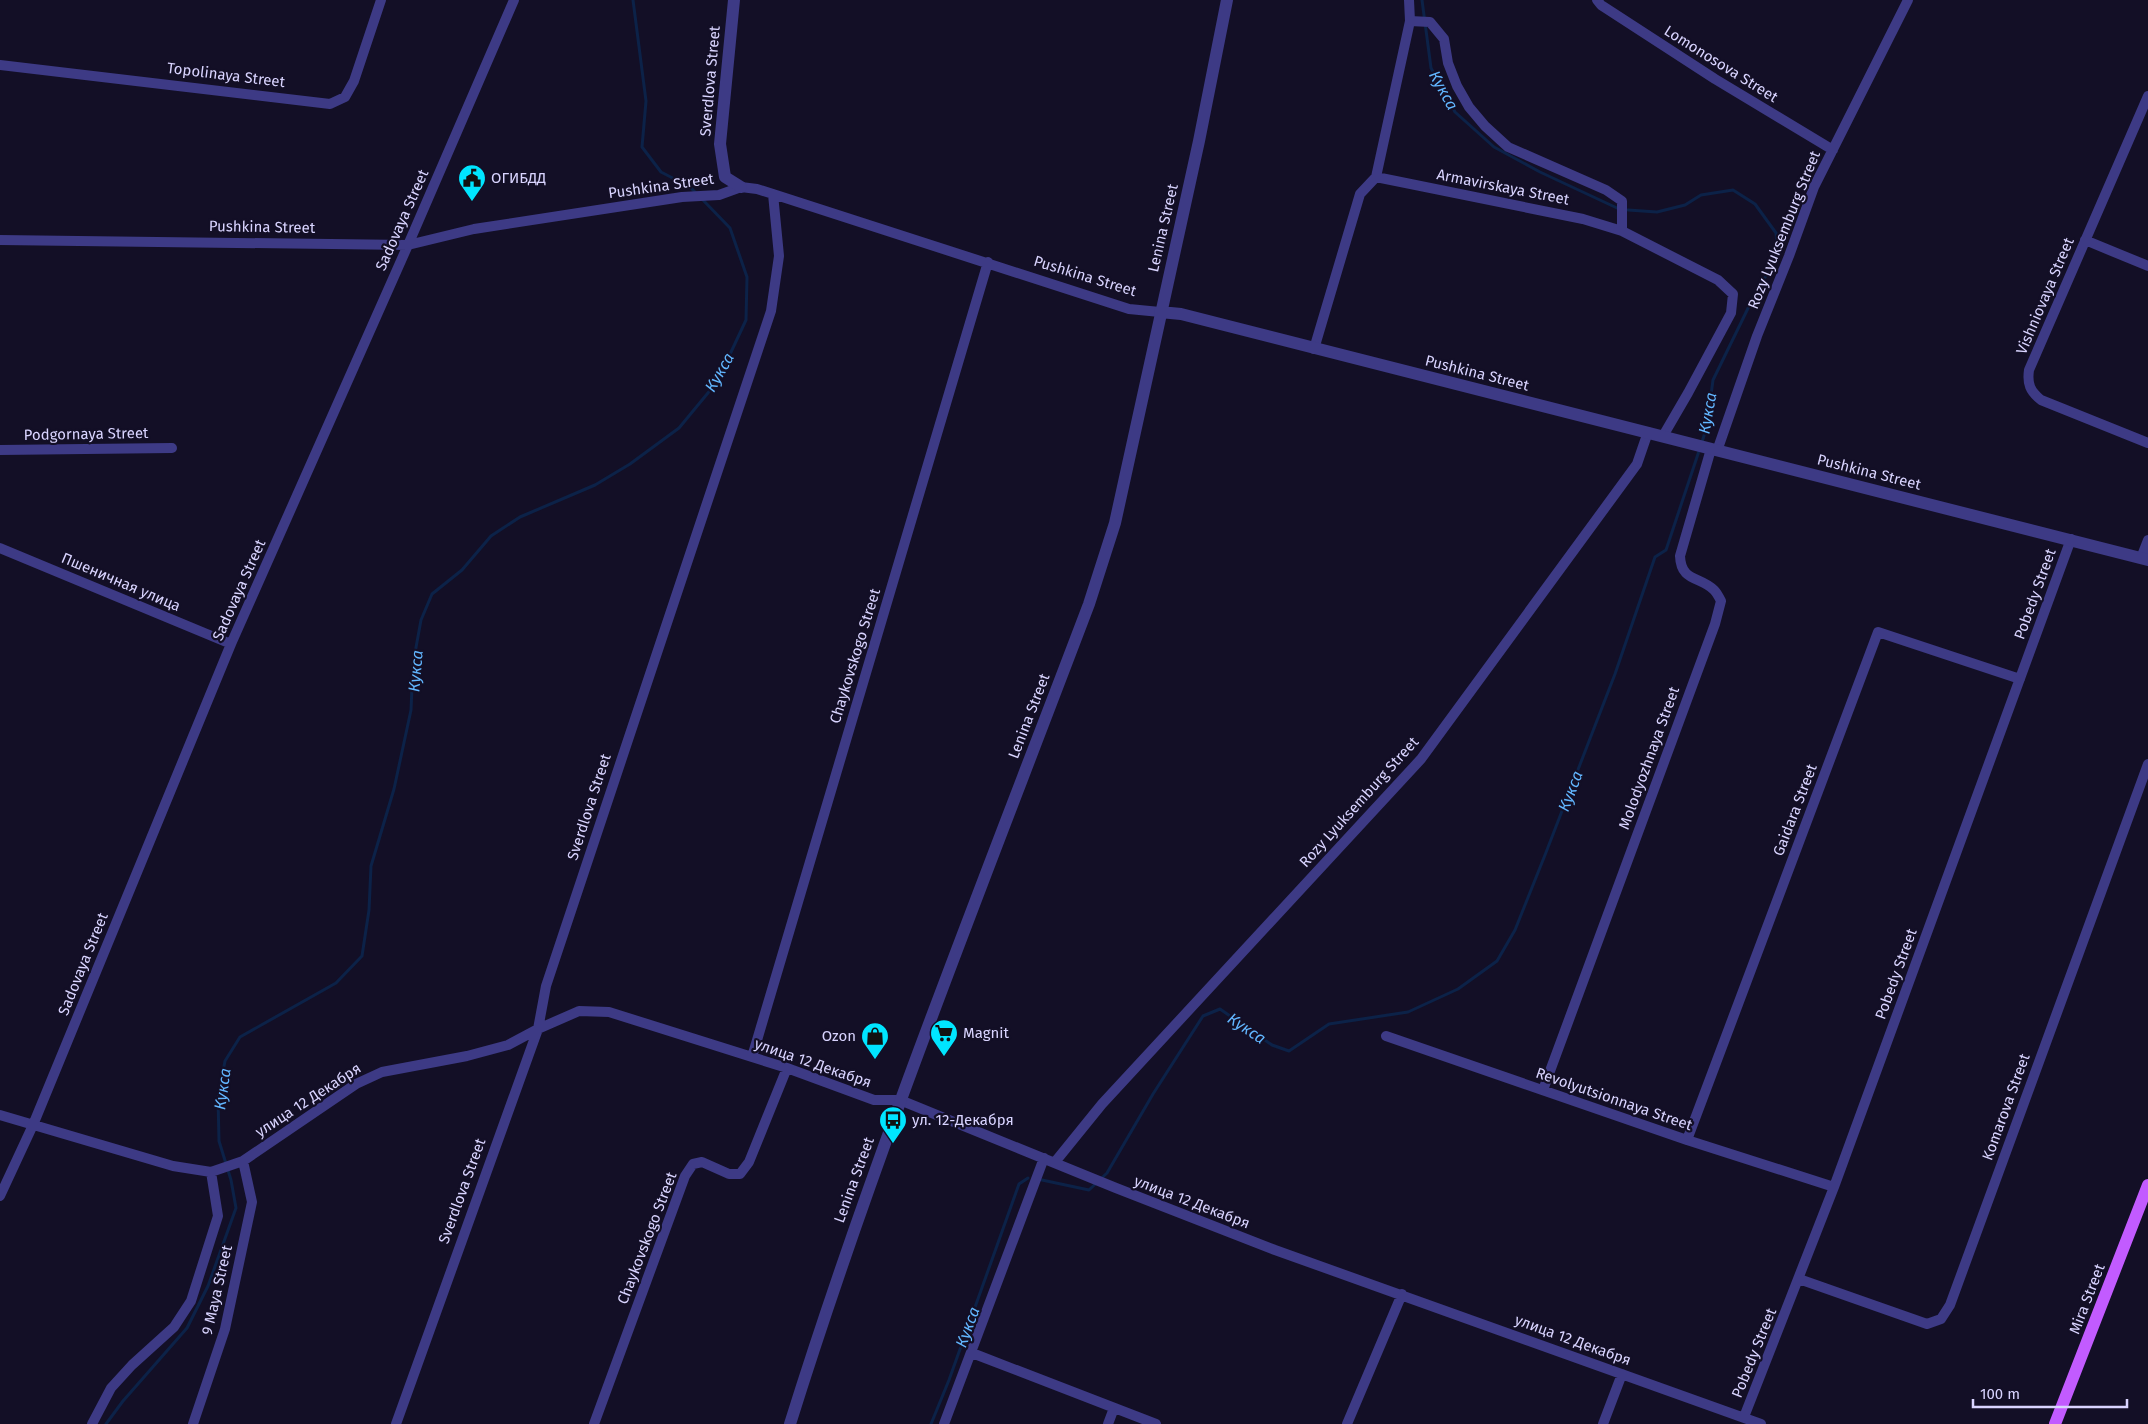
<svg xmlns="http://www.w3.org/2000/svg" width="2148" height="1424" viewBox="0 0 2148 1424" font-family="'Fira Sans',sans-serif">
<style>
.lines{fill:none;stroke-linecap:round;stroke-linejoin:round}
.stream{stroke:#0c2248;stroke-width:3}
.minor{stroke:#3d3a85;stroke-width:10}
.tertiary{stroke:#3d3a85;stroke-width:12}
.primary{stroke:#c25bff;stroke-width:12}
.labels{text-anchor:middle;stroke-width:4.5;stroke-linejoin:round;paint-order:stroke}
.street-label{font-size:15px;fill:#d9d4ff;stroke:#130f26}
.poi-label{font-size:15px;fill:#d9d4ff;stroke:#130f26;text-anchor:start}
.water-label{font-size:16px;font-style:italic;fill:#62b6ff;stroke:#130f26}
</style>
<rect width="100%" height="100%" fill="#130f26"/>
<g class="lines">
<path class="stream" d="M633,0l13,101 -4,46 19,25 29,15 7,7
M1422,0l9,68 24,44 39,35 46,25 77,36
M1628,210l29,2 28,-7 16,-10 32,-5 22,14 21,29 2,23 -23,38 -42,86 -6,46 -5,16
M1042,1180l47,10 18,-17 46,-79 50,-78 17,-7 52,36 17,6 40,-27 79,-12 50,-23 39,-28 18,-31 30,-75 70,-181 40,-117 11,-7 34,-102
M106,1424l17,-23 64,-73 21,-42 28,-78 -5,-28 -12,-39 -1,-43 7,-37 15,-24 96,-54 26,-27 7,-46 2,-44 23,-77 17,-79 2,-46 8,-44 11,-26 30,-24 29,-34 29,-19 75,-32 35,-21 49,-36 38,-46 29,-62 1,-43 -17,-49 -28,-29
M931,1424l18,-44 70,-196 9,-6"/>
<path class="minor" d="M1597,0l4,5 114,74 118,71
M1410,21l20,1 14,17 4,24 9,23 12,21 16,19 23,21 98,43 16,11v30
M0,65l330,39 15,-7 9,-16 27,-81
M2148,96l-119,274c-2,14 1,21 12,30l107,43
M1376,177l207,42 39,12 96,49 15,14 -2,19 -43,80 -25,43
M0,240l408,5 66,-16 208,-32 37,-2 22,-8 16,2 16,5 356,115 31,3
M2085,240l63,26
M1314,349l46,-155 16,-17 34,-156 -1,-21
M0,450l172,-2
M1717,451l40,-115 32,-80 25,-69 94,-187
M0,548l231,96
M2141,558l7,-18
M1386,1036l301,104 147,47
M752,1057l236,-795
M1543,1090l172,-466 6,-23c-2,-4 -4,-8 -7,-11 -14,-14 -33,-8 -34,-34l31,-107
M0,1115l173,51 38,6 32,-11 113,-77 26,-12 85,-16 41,-11 30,-16 41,-18 30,1 178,56 87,32h26l216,88 159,62 486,174
M1687,1140l191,-508 142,47
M1055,1162l47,-58 319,-345 216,-295 11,-32
M0,1196l33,-71 198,-481 177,-399 106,-245
M1799,1279l128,45 14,-5 9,-14 198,-541
M972,1353l184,71
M1744,1417l90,-230 237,-648
M92,1424l19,-36 21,-23 42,-38 17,-26 27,-85 -7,-44
M193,1424l32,-95 27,-127 -9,-41
M396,1424l142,-395 8,-43 225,-675 8,-55 -6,-62
M594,1424l91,-248 8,-12 9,-2 27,12h11l9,-12 38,-94
M944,1424l100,-266
M1108,1424l6,-16
M1347,1424l55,-130
M1603,1424l19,-50"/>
<path class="tertiary" d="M734,0l-14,144 5,33 16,10
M1160,312l21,2 967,246
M790,1424c87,-278 196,-548 299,-820l26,-81 84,-382 28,-141"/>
<path class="primary" d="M2055,1424l93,-239"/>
</g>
<defs>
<g id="civic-pin" transform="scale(1.4375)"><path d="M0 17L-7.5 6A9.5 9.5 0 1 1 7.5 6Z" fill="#00e5ff" stroke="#130f26"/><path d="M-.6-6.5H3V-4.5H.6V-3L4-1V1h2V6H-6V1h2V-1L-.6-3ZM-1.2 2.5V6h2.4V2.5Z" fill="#111"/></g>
<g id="supermarket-pin" transform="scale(1.4375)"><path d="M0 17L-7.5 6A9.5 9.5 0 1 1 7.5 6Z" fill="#00e5ff" stroke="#130f26"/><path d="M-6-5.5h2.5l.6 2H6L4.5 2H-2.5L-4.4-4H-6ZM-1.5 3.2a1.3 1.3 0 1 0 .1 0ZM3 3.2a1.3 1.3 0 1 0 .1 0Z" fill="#111"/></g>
<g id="shop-pin" transform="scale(1.4375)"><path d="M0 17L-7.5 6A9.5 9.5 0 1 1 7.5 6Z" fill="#00e5ff" stroke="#130f26"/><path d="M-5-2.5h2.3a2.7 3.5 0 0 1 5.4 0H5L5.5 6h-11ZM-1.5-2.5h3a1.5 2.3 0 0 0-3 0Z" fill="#111"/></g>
<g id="bus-pin" transform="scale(1.4375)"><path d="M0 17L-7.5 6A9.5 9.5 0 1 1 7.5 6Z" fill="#00e5ff" stroke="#130f26"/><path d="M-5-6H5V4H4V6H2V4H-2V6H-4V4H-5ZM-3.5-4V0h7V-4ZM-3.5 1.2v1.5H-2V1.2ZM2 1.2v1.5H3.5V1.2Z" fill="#111"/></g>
</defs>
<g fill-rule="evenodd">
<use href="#civic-pin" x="472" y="178"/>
<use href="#supermarket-pin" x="944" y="1033"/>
<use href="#shop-pin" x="875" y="1036"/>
<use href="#bus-pin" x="893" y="1120"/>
</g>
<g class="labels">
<g class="street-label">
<text transform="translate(1721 64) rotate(32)" y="5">Lomonosova Street</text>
<text transform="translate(226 75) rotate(7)" y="5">Topolinaya Street</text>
<text transform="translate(710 81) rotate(-85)" y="5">Sverdlova Street</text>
<text transform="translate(661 186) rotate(-8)" y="5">Pushkina Street</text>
<text transform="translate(1503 187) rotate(11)" y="5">Armavirskaya Street</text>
<text transform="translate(402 220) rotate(-66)" y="5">Sadovaya Street</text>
<text transform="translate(262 227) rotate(1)" y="5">Pushkina Street</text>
<text transform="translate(1163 228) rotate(-77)" y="5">Lenina Street</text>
<text transform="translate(1784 230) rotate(-68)" y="5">Rozy Lyuksemburg Street</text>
<text transform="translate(1085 276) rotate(17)" y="5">Pushkina Street</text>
<text transform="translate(2045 296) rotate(-67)" y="5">Vishniovaya Street</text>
<text transform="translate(1477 373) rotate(14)" y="5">Pushkina Street</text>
<text transform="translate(86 434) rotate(-1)" y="5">Podgornaya Street</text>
<text transform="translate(1869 472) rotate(14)" y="5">Pushkina Street</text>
<text transform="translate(121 582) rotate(23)" y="5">Пшеничная улица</text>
<text transform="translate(239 590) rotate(-66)" y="5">Sadovaya Street</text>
<text transform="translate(2035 594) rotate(-70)" y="5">Pobedy Street</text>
<text transform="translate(855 656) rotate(-73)" y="5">Chaykovskogo Street</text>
<text transform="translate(1029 716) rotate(-69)" y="5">Lenina Street</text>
<text transform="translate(1649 758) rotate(-70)" y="5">Molodyozhnaya Street</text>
<text transform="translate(1359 802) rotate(-48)" y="5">Rozy Lyuksemburg Street</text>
<text transform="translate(589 807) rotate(-72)" y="5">Sverdlova Street</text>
<text transform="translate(1795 810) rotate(-69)" y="5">Gaidara Street</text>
<text transform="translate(83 964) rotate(-68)" y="5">Sadovaya Street</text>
<text transform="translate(1896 974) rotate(-70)" y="5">Pobedy Street</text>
<text transform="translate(813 1063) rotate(19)" y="5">улица 12 Декабря</text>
<text transform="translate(1614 1099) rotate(19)" y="5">Revolyutsionnaya Street</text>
<text transform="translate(308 1100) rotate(-33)" y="5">улица 12 Декабря</text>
<text transform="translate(2006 1107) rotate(-70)" y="5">Komarova Street</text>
<text transform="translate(854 1180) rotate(-70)" y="5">Lenina Street</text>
<text transform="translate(462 1191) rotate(-70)" y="5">Sverdlova Street</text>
<text transform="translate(1192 1202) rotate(21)" y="5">улица 12 Декабря</text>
<text transform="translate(647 1238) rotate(-69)" y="5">Chaykovskogo Street</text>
<text transform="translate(217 1290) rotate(-77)" y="5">9 Maya Street</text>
<text transform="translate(2087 1299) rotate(-69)" y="5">Mira Street</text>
<text transform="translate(1573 1340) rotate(20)" y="5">улица 12 Декабря</text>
<text transform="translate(1754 1353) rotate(-68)" y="5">Pobedy Street</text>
</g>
<g class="poi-label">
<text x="491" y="183">ОГИБДД</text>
<text x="963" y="1038">Magnit</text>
<text x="856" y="1041" text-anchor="end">Ozon</text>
<text x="912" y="1125">ул. 12-Декабря</text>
</g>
<g class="water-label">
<text transform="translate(1444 90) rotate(61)" y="6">Кукса</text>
<text transform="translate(719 372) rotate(-60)" y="6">Кукса</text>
<text transform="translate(1707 413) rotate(-80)" y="6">Кукса</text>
<text transform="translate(415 671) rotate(-85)" y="6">Кукса</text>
<text transform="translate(1570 791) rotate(-69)" y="6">Кукса</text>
<text transform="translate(1247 1028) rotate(34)" y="6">Кукса</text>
<text transform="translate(222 1089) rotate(-82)" y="6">Кукса</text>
<text transform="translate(967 1327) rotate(-70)" y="6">Кукса</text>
</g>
</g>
<path d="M1973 1399v8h154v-8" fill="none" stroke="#d9d4ff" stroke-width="2.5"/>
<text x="1980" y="1399" font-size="15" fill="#d9d4ff" stroke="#130f26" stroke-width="4" paint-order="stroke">100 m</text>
</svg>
